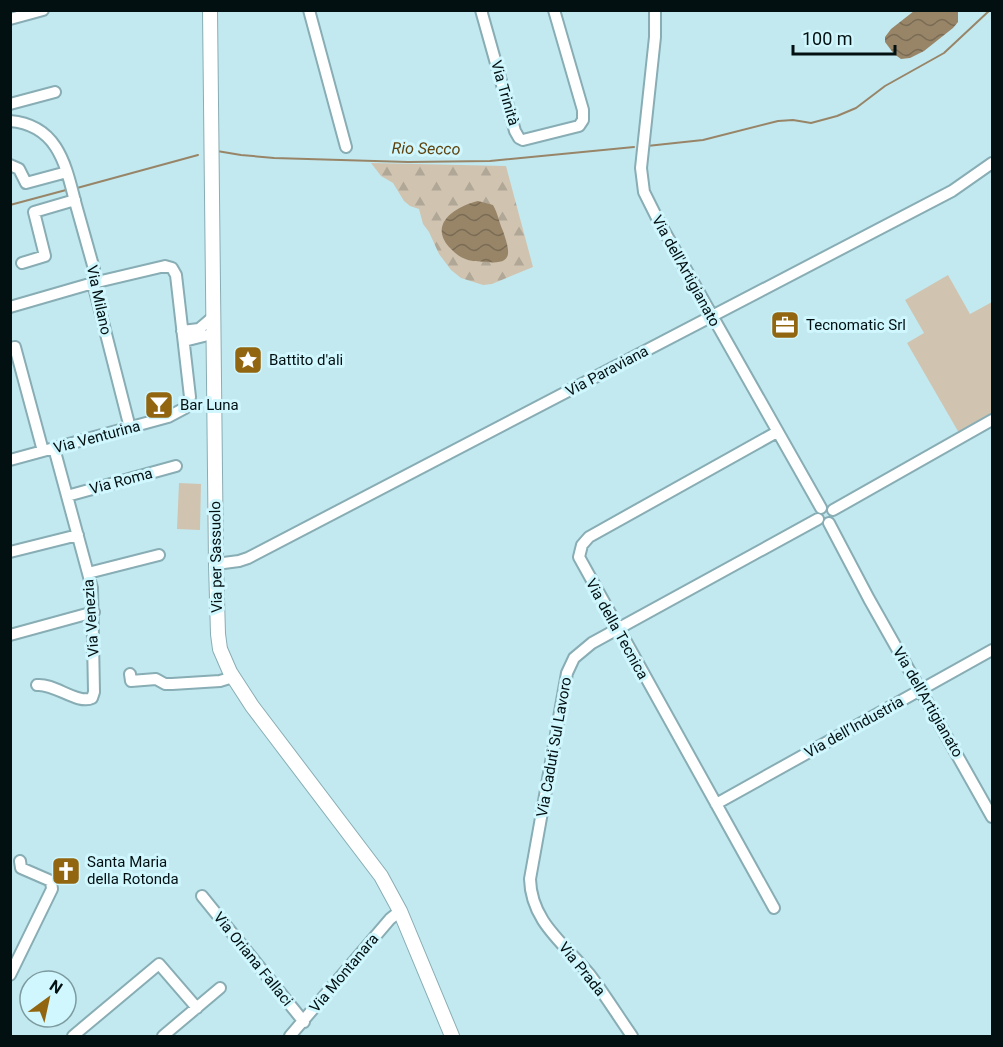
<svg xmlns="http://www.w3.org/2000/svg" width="1003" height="1047" viewBox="0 0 1003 1047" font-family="Roboto,sans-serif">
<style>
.forest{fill:url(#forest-firs)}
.pitch{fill:#d0c4b1}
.water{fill:url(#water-waves)}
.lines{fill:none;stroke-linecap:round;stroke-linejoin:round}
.stream{stroke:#988568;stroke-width:2}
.minor-casing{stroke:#88adb4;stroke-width:14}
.major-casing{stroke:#88adb4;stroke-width:16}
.minor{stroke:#fff;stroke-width:10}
.major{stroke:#fff;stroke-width:14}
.labels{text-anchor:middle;stroke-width:6;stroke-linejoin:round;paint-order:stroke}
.street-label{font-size:15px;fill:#031012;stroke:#cff7fd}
.poi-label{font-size:15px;fill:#031012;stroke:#cff7fd;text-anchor:start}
.water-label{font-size:16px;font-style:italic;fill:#5f420e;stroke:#cff7fd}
</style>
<defs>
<pattern id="forest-firs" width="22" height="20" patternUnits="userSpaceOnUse" patternTransform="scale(1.5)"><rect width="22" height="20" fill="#d0c4b1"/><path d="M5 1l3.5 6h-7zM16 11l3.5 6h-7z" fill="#b1a797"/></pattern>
<pattern id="water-waves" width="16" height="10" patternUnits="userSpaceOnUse" patternTransform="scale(1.5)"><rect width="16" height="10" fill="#988568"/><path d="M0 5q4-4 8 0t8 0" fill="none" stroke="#7a6b54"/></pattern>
</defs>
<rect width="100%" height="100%" fill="#c2e9f0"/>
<path class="forest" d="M371,163l135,3 27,101 -41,17 -9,1 -22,-7 -10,-8 -12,-16 -10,-22 -6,-8 -4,-15 -9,-3 -6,-5 -11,-18 -12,-7z"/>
<path class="pitch" d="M948,275l22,39 22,-12v111l-33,20 -52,-90 17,-10 -19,-33z
M179,483l22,1 -1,46 -23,-1z"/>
<path class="water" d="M958,11v11l-5,6 -29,23 -14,7 -9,1 -7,-5 -9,-12v-5l6,-8 23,-18z
M478,201l15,4c5,9 6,17 10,26 7,21 11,34 -17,31 -8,-1 -15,0 -23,-4 -5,-2 -10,-7 -14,-11 -21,-24 8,-41 29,-46z"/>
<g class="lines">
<path class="stream" d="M647,146l56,-6 75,-19 15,-1 18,3 26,-7 19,-8 29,-22 59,-33 46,-43
M217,151l24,4 33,3 134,4 82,-1 144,-14
M77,188l121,-33
M10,205l56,-15"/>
<g class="minor-casing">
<path id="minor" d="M309,10l37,137
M481,10l34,121 4,7 4,2 56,-14 4,-6v-10l-29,-100
M655,10v27l-14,131 3,24 14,28 163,288
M10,19l33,-9
M10,104l45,-12
M10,121c49,4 56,46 66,84 6,21 12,43 18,64l-1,14 37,145
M10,165l9,4 7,14 41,-11
M22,263l23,-7 -11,-44 41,-12
M10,307l83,-24 72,-17 7,2 4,7 14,122 -5,11 -17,9 -158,43
M182,331l17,-2 14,-12
M184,341l24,-6 5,1
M10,348l5,-1 28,104
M67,496l109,-30
M833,510l159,-90
M829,523l40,76 123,218
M10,552l68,-17
M216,564l23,-3 9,-3 704,-367 40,-28
M88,573l71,-18
M10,635l84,-23
M130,674l1,7 25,-2 9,5h7l48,-3 13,-4
M37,685c17,-2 41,20 55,13l2,-6 -2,-104 -38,-140
M716,804l276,-154
M202,896l102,126
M774,908l-195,-351 3,-12 7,-8 188,-105
M10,975l42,-86 -1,-8 -30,-13 -1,-7
M73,1036l86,-72 38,44
M163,1036l57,-48
M290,1036l100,-117 10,-8
M632,1036c-14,-20 -27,-41 -42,-61 -25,-31 -59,-53 -60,-96l37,-206 7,-15 18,-15 226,-124"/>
</g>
<g class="major-casing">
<path id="major" d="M210,10l6,554 2,70 2,15 10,23 22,34 129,170 19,35 52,125"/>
</g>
<use href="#minor" class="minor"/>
<use href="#major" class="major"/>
</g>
<defs>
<g id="office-square" transform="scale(1.5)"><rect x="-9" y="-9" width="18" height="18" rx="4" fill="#926610" stroke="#cff7fd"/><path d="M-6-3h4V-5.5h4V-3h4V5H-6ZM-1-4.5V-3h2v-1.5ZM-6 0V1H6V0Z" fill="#fff"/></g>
<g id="sight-square" transform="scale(1.5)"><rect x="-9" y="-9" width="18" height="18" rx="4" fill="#926610" stroke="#cff7fd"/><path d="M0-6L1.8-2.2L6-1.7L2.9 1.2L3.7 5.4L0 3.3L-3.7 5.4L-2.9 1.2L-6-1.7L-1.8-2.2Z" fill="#fff"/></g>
<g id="bar-square" transform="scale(1.5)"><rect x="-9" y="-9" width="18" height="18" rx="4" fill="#926610" stroke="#cff7fd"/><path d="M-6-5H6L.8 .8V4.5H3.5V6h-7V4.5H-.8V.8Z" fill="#fff"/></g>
<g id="church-square" transform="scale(1.5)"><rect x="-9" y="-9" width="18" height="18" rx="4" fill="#926610" stroke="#cff7fd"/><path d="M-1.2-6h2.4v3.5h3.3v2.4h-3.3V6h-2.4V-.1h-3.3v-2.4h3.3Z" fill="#fff"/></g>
</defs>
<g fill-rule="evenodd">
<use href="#office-square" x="785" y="325"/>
<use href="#sight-square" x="248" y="360"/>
<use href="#bar-square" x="159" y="405"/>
<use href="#church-square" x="66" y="871"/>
</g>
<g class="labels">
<g class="street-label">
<text transform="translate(505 93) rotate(74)" y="5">Via Trinità</text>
<text transform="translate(686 271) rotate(61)" y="5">Via dell'Artigianato</text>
<text transform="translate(99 300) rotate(78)" y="5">Via Milano</text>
<text transform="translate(607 371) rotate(-28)" y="5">Via Paraviana</text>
<text transform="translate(97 437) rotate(-15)" y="5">Via Venturina</text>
<text transform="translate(121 481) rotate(-15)" y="5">Via Roma</text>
<text transform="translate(216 557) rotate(-91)" y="5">Via per Sassuolo</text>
<text transform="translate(91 618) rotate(-94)" y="5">Via Venezia</text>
<text transform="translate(617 629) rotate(61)" y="5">Via della Tecnica</text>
<text transform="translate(928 702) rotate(60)" y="5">Via dell'Artigianato</text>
<text transform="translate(854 727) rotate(-29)" y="5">Via dell’Industria</text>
<text transform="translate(554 747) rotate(-80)" y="5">Via Caduti Sul Lavoro</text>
<text transform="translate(253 959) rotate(51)" y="5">Via Oriana Fallaci</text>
<text transform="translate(582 969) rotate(51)" y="5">Via Prada</text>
<text transform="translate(344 973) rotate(-50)" y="5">Via Montanara</text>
</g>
<g class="poi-label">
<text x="806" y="330">Tecnomatic Srl</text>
<text x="269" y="365">Battito d'ali</text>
<text x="180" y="410">Bar Luna</text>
<text x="87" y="867">Santa Maria<tspan x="87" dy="17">della Rotonda</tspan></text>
</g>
<g class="water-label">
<text transform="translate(426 148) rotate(1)" y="6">Rio Secco</text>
</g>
</g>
<rect width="1003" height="1047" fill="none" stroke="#031012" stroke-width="24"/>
<g transform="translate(48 999) rotate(33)"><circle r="28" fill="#cff7fd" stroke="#7d9b9f" stroke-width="1.5"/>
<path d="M0-4.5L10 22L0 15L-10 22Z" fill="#926610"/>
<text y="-9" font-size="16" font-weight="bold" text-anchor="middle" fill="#031012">N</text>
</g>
<path d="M793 45v9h102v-9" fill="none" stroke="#031012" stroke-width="3"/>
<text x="802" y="45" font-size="18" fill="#031012" stroke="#cff7fd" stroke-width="4.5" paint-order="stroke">100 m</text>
</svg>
